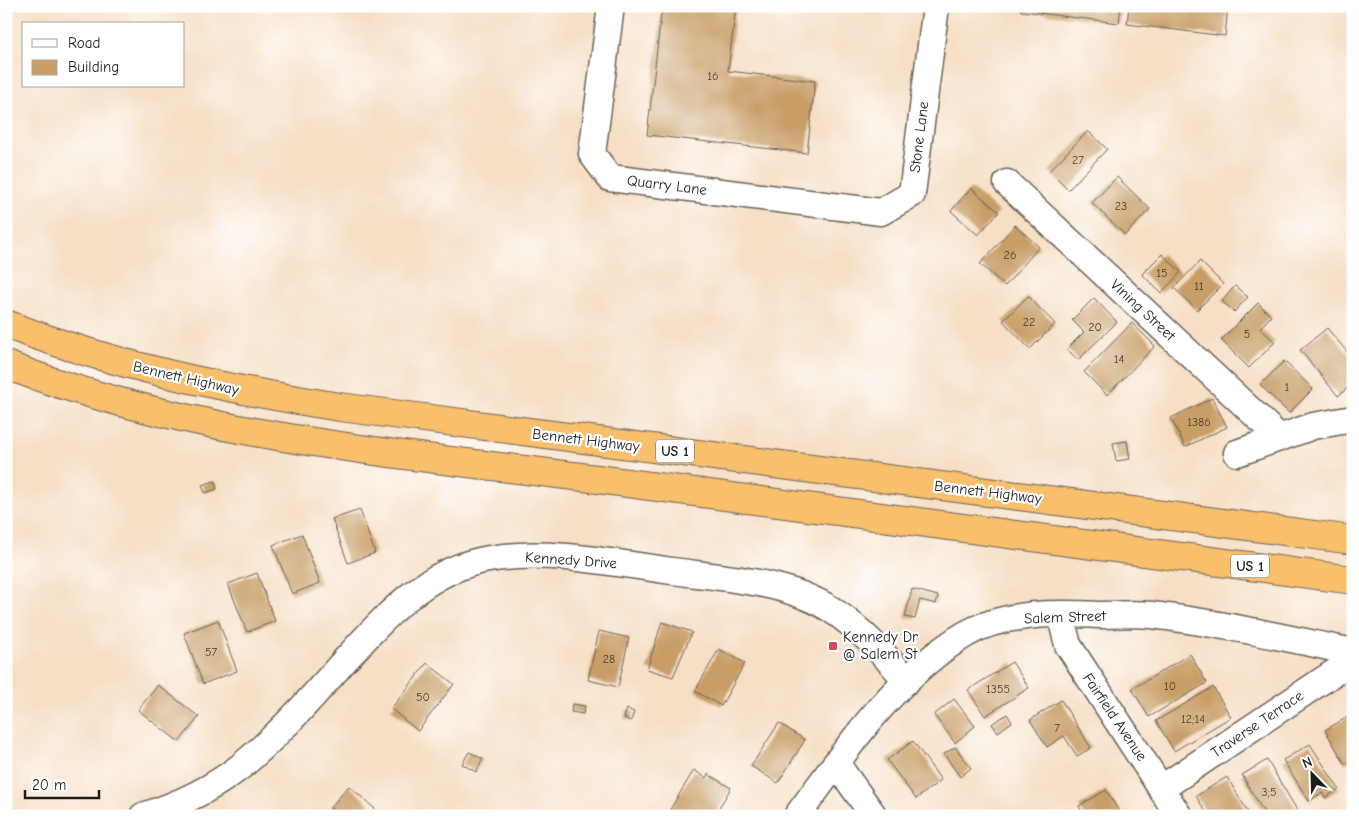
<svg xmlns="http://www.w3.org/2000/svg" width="1359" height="822" viewBox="0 0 1359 822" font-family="'Comic Neue',sans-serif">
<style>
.building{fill:#c89e66}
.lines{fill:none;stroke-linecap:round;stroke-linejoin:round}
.minor-casing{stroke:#686057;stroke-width:29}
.highway-casing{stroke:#686057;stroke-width:30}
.minor{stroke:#fff;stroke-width:26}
.highway{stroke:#f8bf6c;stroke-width:28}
.poi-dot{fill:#d1495b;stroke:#fff;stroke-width:2}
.labels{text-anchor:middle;stroke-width:4.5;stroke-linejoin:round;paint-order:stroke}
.number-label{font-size:12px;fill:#473c2e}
.shield{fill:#fff;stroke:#606060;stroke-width:1}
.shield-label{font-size:14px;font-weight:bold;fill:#1c1c1c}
.street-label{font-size:15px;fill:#1c1c1c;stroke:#fff}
.poi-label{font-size:15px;fill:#1c1c1c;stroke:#fff;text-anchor:start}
</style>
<rect width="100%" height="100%" fill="#fff"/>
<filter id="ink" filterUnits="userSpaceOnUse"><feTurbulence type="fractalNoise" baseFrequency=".02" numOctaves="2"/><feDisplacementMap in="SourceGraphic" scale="10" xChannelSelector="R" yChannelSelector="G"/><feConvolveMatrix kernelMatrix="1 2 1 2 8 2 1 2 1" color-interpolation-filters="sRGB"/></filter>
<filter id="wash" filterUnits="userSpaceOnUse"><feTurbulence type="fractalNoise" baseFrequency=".0096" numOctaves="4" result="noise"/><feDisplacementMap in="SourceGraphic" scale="20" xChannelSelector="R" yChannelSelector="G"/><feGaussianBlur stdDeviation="1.12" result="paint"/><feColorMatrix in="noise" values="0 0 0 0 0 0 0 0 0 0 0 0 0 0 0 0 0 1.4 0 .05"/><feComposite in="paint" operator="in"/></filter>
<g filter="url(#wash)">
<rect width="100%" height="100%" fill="#f6dfc5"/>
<g id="blocks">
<path class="building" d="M662,6h74l-8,65 87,10 -8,72 -160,-18z
M1022,6h99l-2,17 -98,-12z
M1129,6h99l-3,30 -98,-12z
M1088,131l19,18 -39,41 -19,-19z
M1117,177l33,32 -25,26 -33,-32z
M971,188l28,24 -21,23 -27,-24z
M1015,225l24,22 -34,39 -25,-22z
M1162,254l19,18 -20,21 -19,-19z
M1200,261l23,23 -26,26 -23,-22z
M1235,286l13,11 -14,15 -12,-11z
M1028,296l27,28 -25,25 -27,-28z
M1094,298l23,24 -39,38 -11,-11 17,-17 -12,-12z
M1258,303l13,13 -11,12 15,14 -26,26 -28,-28z
M1132,323l23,23 -48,49 -23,-23z
M1327,328l26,31v25l-15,12 -38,-46z
M1284,361l29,28 -24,24 -29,-28z
M1212,398l15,29 -42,20 -14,-29z
M1127,441l3,18 -14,2 -3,-18z
M215,481l2,8 -12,4 -3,-8z
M360,510l15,43 -27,10 -16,-44z
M302,534l18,49 -28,11 -19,-49z
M257,573l18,48 -28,11 -19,-48z
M912,589l26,7 -2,8 -16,-4 -5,19 -10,-2z
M218,620l19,51 -34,13 -19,-51z
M662,622l30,10 -19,45 -26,-8z
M599,631l30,7 -11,49 -30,-7z
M719,649l26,14 -24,43 -26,-15z
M1190,654l17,29 -58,34 -17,-28z
M1012,662l17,26 -44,28 -17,-26z
M427,663l27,21 -36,47 -27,-22z
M158,685l41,32 -20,25 -41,-32z
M1213,687l18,30 -57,34 -18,-30z
M954,699l21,27 -20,17 -21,-28z
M1061,700l30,48 -14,8 -13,-20 -17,11 -17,-27z
M572,704l13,2 -2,8 -12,-2z
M627,709l7,3 -3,9 -7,-3z
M1007,714l5,8 -14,10 -6,-8z
M1353,714v46l-8,4 -20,-34z
M779,723l26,17 -27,43 -27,-17z
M913,741l28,39 -25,19 -29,-39z
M1310,744l29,45 -14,9 -3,-5 -13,8 -26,-41z
M955,747l16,21 -11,9 -16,-23z
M469,752l14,7 -7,13 -14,-8z
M1267,760l30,50 -11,6h-20l-24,-41z
M694,770l12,8 2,-4 23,14 -17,28h-41l-5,-3z
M1227,777l21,35 -7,4h-33l-12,-20z
M349,786l34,30h-44l-9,-8z
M1106,790l16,26h-38l-5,-10z"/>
</g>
</g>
<g filter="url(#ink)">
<use href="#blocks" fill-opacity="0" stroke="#686057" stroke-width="1"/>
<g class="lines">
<g class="minor-casing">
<path id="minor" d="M611,6l-19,148 18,24 271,34 31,-18 24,-188
M1007,183l272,254
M1237,453l76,-27 40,-7
M1060,614l8,31 111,171
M836,763l38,53
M1162,788l191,-128
M143,816c41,-13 78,-31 110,-60 33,-29 63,-63 93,-97 41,-44 81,-90 143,-100 60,-10 124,4 183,12 53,7 115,10 160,39 29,19 53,45 75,71
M797,816c49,-66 97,-139 169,-182 38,-22 90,-21 133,-19 18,0 36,-2 53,0 67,8 134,23 201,37"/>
</g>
<g class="highway-casing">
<path id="highway" d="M6,324c108,42 220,65 334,83l1013,133
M6,365c190,73 398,89 599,115 249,33 498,67 748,100"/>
</g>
<use href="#minor" class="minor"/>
<use href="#highway" class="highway"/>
</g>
</g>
<rect class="poi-dot" x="828" y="641" width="10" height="10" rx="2.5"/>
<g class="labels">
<g class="number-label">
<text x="713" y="80">16</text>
<text x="1078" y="164">27</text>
<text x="1121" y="210">23</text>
<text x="1010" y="259">26</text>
<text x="1162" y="277">15</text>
<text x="1199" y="290">11</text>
<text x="1029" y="326">22</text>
<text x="1095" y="331">20</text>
<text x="1247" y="338">5</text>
<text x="1119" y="363">14</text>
<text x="1287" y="391">1</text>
<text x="1199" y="426">1386</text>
<text x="211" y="656">57</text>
<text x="609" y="663">28</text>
<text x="1170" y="690">10</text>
<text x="998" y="693">1355</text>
<text x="423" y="701">50</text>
<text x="1193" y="723">12;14</text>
<text x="1057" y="732">7</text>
<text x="1269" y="796">3;5</text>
</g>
<g class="shield">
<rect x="656" y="439.5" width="38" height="23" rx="4"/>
<rect x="1231" y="554.5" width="38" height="23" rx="4"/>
</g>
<g class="shield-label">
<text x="675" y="456">US 1</text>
<text x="1250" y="571">US 1</text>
</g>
<g class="street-label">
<text transform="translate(919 137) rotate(-83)" y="5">Stone Lane</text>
<text transform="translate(667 185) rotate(7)" y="5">Quarry Lane</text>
<text transform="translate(1143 310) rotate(43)" y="5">Vining Street</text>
<text transform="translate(186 378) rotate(13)" y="5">Bennett Highway</text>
<text transform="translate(586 440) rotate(7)" y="5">Bennett Highway</text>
<text transform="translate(988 492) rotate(7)" y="5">Bennett Highway</text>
<text transform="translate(571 560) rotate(4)" y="5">Kennedy Drive</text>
<text transform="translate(1065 617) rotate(-2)" y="5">Salem Street</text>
<text transform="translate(1115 717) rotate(56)" y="5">Fairfield Avenue</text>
<text transform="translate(1257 724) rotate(-34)" y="5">Traverse Terrace</text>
</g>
<g class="poi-label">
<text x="843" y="642">Kennedy Dr<tspan x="843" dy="17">@ Salem St</tspan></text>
</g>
</g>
<rect width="1359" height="822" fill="none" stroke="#fff" stroke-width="25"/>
<rect x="22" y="22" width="162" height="65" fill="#ffffff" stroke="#a4a4a4"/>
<rect x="32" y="39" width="25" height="8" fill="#ffffff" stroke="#a4a4a4"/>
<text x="68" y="48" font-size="15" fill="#1c1c1c">Road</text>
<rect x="32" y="60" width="25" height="15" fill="#c89e66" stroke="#a4a4a4"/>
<text x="68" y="72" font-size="15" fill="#1c1c1c">Building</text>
<g transform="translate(1312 774) rotate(337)" stroke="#ffffff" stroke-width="4" paint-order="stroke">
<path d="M0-4L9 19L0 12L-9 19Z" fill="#1c1c1c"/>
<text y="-8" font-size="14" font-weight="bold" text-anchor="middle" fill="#1c1c1c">N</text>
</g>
<path d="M25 790v8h74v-8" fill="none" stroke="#1c1c1c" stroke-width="2.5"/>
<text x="32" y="790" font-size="15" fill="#1c1c1c" stroke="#ffffff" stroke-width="4" paint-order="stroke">20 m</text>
</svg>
